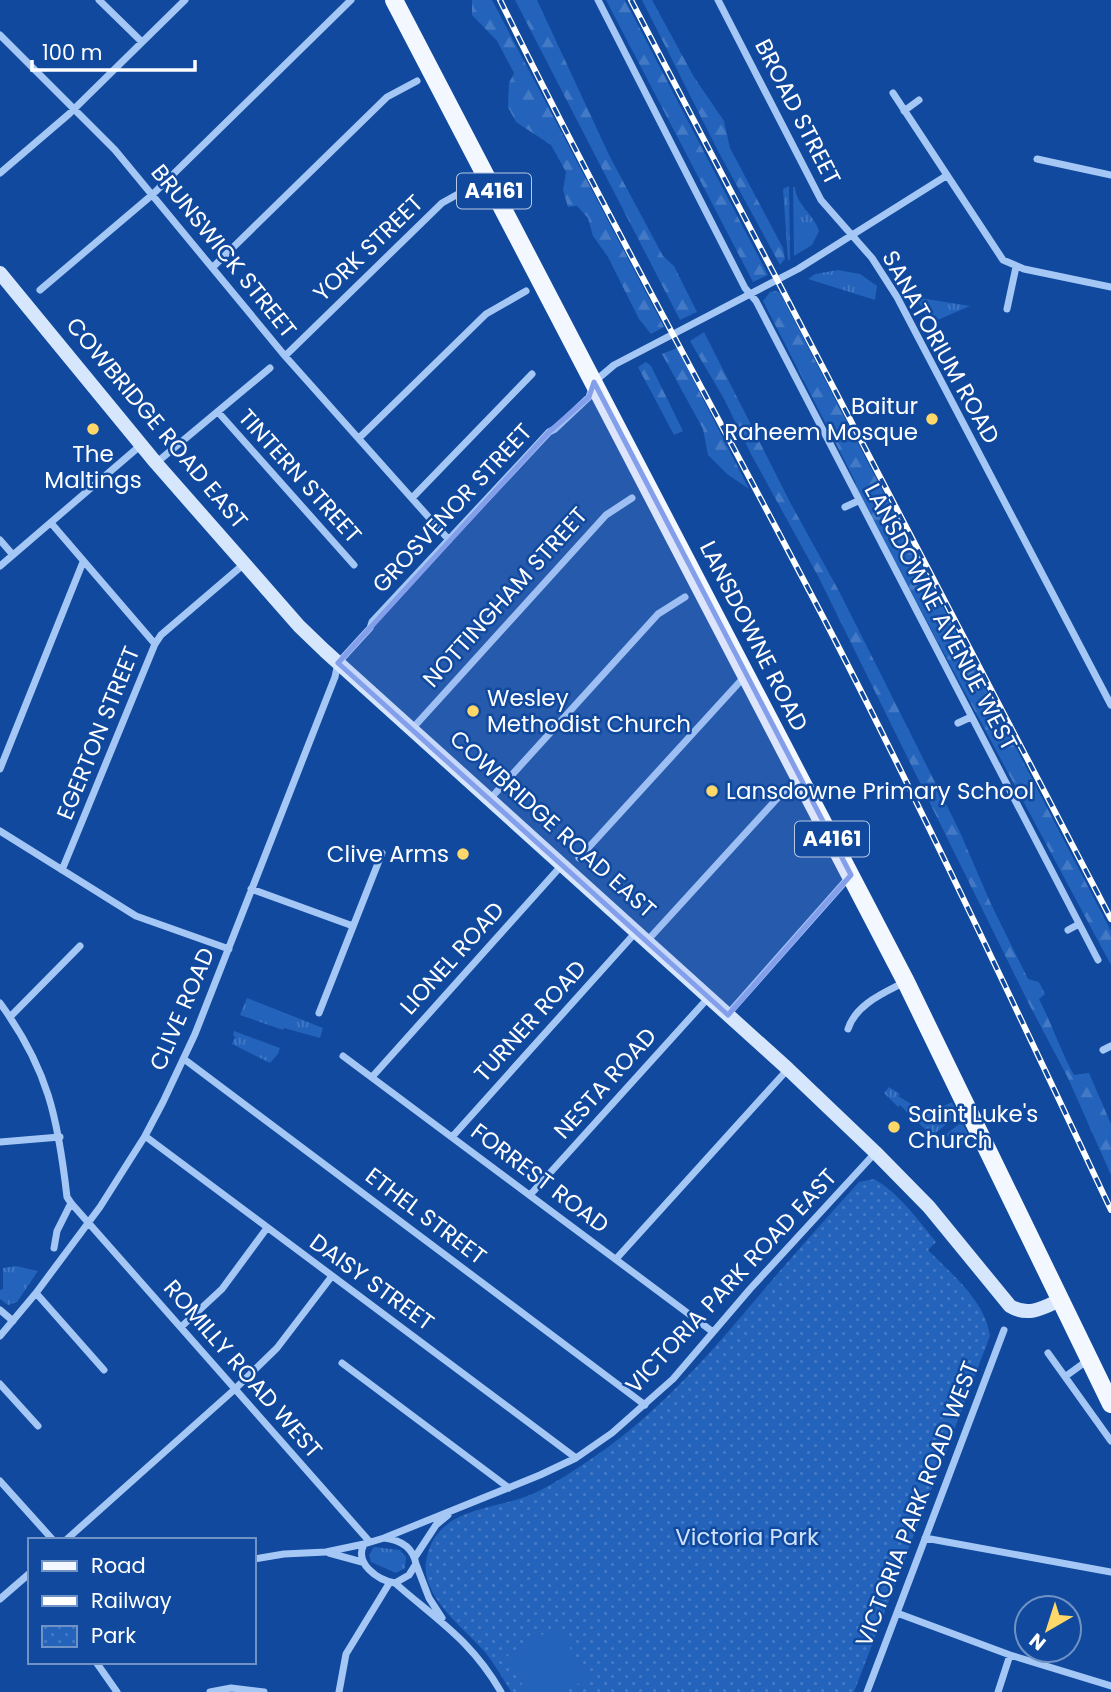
<svg xmlns="http://www.w3.org/2000/svg" width="1111" height="1692" viewBox="0 0 1111 1692" font-family="Poppins,sans-serif">
<style>
.grass{fill:url(#grass-tufts)}
.forest{fill:url(#forest-firs)}
.park{fill:url(#park-dots)}
.pitch{fill:#2363bb}
.lines{fill:none;stroke-linecap:round;stroke-linejoin:round}
.street{stroke:#a5c7f5;stroke-width:7}
.secondary{stroke:#d6e6fd;stroke-width:14}
.primary{stroke:#f3f7ff;stroke-width:18}
.rail-casing{stroke:#fff;stroke-width:6}
.rail{stroke:#10499d;stroke-width:3.5;stroke-dasharray:10;stroke-linecap:butt}
.marked{fill:#839eea;fill-opacity:0.2;stroke:#839eea;stroke-width:5;stroke-linejoin:round}
.poi-dot{fill:#ffd869;stroke:#10499d;stroke-width:2.5}
.labels{text-anchor:middle;stroke-width:5;stroke-linejoin:round;paint-order:stroke}
.shield{fill:#10499d;stroke:#b7c8e2;stroke-width:2}
.shield-label{font-size:21px;font-weight:bold;fill:#fff}
.street-label{font-size:23px;fill:#fff;stroke:#10499d}
.poi-label{font-size:23px;fill:#fff;stroke:#10499d;text-anchor:start}
.park-label{font-size:23px;fill:#cee2fe;stroke:#10499d}
</style>
<defs>
<pattern id="grass-tufts" width="24" height="20" patternUnits="userSpaceOnUse" patternTransform="scale(1.75)"><rect width="24" height="20" fill="#2363bb"/><path d="M3 7l-1-3M5 7V3M7 7l1-3M15 17l-1-3M17 17v-4M19 17l1-3" fill="none" stroke="#447ac5"/></pattern>
<pattern id="forest-firs" width="22" height="20" patternUnits="userSpaceOnUse" patternTransform="scale(1.75)"><rect width="22" height="20" fill="#2363bb"/><path d="M5 1l3.5 6h-7zM16 11l3.5 6h-7z" fill="#447ac5"/></pattern>
<pattern id="park-dots" width="8" height="8" patternUnits="userSpaceOnUse" patternTransform="scale(1.75)"><rect width="8" height="8" fill="#2363bb"/><path d="M2 2h.1M6 6h.1" fill="none" stroke="#447ac5" stroke-width="1.8" stroke-linecap="round"/></pattern>
</defs>
<rect width="100%" height="100%" fill="#10499d"/>
<path class="grass" d="M789,186l1,73 -2,2 -5,-72z
M793,187h2c1,18 19,27 24,44l-7,14 -18,11z
M838,270l22,4 17,12 -2,14 -67,-21 7,-5z
M914,297l56,9 -37,16z
M247,998l76,30 -3,10 -36,-10 -1,2 -43,-15z
M234,1031l46,17 -2,6 -8,9 -38,-19 3,-7 -2,-2z
M889,1087l11,7 -2,2 30,18 24,-12 7,15 -10,5 -17,14 -32,-31 -2,2 -14,-14z
M962,1122l7,15 -11,12 -12,-15z
M16,1266l22,5 -21,31 -9,3 -8,-6v-9l3,-1v-21z
M374,1547l26,3 6,7 -1,11 -9,5 -25,-11 -2,-7z"/>
<path class="forest" d="M472,0h20l172,327 -13,7 -12,-15 -31,-62 -15,-21 -5,-18 -11,-12 -9,1 -5,-17 3,-18 -15,-27 -35,-23 -8,-15 1,-24 5,-10 -17,-32 -25,-26z
M515,0h22l73,157 53,99 11,10 23,46 -17,8z
M606,0h19l143,275 -15,7z
M642,0h10l42,77 30,44 6,27 53,100 2,11 -5,6 -62,-114z
M776,291l4,2 331,638v34l-255,-476 -1,-8 -92,-180 7,-9z
M704,332l87,172 49,89 119,237 32,74 37,75 11,3 6,12 -6,5c13,25 21,51 35,76l15,-2 22,51v51l-43,-97 -38,-72 -212,-430 -66,-120 -28,-57 -34,-58z
M677,348l72,141 -22,-15 -19,-19 -5,-26 -41,-75z
M646,362l5,4 32,65 -9,4 -36,-68z"/>
<path class="park" d="M874,1179c26,15 44,41 62,63l-8,8c23,24 57,50 62,86l-136,356h-343c-8,-14 -16,-27 -26,-40 -20,-23 -65,-56 -59,-91 9,-54 65,-50 104,-66 17,-7 32,-17 46,-26 77,-48 134,-115 191,-183 30,-35 61,-70 92,-104z"/>
<path class="pitch" d="M557,1626l31,52 -24,14h-37l-21,-35z"/>
<g class="lines">
<path class="street" d="M99,0l43,42
M598,0l147,288 11,13 342,659
M718,0l103,200 51,58 25,39 214,408
M0,35l115,115 170,206 164,184
M893,93l110,167 21,9 87,18
M904,111l15,-11
M1037,159l74,16
M0,173l69,-59 116,-114
M213,267l174,-170 30,-16
M40,290l112,-95 199,-195
M1007,309l9,-42
M285,356l157,-153 43,-24
M218,412l136,153
M359,438l127,-124 40,-23
M156,463l114,-95
M412,498l120,-124
M845,507l13,-6
M51,523l104,121
M0,540l13,15
M0,566l141,-121
M958,723l13,-6
M412,729l194,-214 26,-17
M0,769l83,-207
M490,799l168,-185 27,-17
M0,831l136,85 93,33
M579,858l167,-183
M62,870l93,-226 6,-9 83,-71
M251,889l102,37
M1068,930l11,-6
M647,941l137,-150
M0,1003c48,66 58,115 67,194l4,6 298,338
M319,1013l63,-160
M728,1014l122,-138
M10,1017l70,-71
M848,1029c8,-25 36,-36 57,-47
M1103,1050l8,-4
M343,1056l370,276
M184,1059l461,346
M372,1077l190,-212
M145,1136l431,322
M452,1137l184,-205
M0,1142l60,-5
M530,1195l179,-198
M54,1248l3,-17 14,-28
M616,1259l172,-190
M36,1293l68,77
M0,1310l13,11
M181,1327l41,-38 45,-61
M0,1336l36,-43 64,-86 45,-71 18,-34 32,-68 140,-357 3,-14 32,-35 2,-6 177,-190 6,-3 34,-32 5,-15 20,-17 184,-96 148,-93
M1048,1353l63,88
M342,1363l167,125
M1066,1376l22,-16
M0,1384l38,42
M0,1481l53,59
M384,1538l156,-63 36,-17 36,-25 61,-54 77,-90 125,-136
M384,1538c17,2 29,9 32,26l-7,11 -14,8c-18,-3 -41,-20 -31,-39z
M925,1538l186,34
M66,1540l169,-151 42,-41 55,-72
M329,1553l33,9
M415,1557l21,-32 12,-10
M254,1559l30,-5 42,-2 38,-8
M416,1564l13,34 13,20
M395,1583c43,38 76,57 106,109
M0,1599l30,-26
M897,1613l113,42 101,31
M96,1662l21,30
M210,1692l21,-4 33,4
M339,1692l7,-38 44,-72
M867,1692l137,-362
M998,1692l12,-37"/>
<path class="secondary" d="M0,273l156,190 143,163 26,25 463,418 87,83 54,55 81,99c18,11 33,2 50,-6"/>
<path class="primary" d="M394,0l512,982 205,422"/>
<g class="rail-casing">
<path id="rail" d="M500,0c106,216 224,426 335,640 96,187 186,379 276,570
M631,0l480,919"/>
</g>
<use href="#rail" class="rail"/>
</g>
<path class="marked" d="M594,382l257,493 -123,140 -390,-352 211,-231 40,-35z"/>
<g class="poi-dot">
<circle cx="932" cy="419" r="7"/>
<circle cx="93" cy="429" r="7"/>
<circle cx="473" cy="711" r="7"/>
<circle cx="712" cy="791" r="7"/>
<circle cx="463" cy="854" r="7"/>
<circle cx="894" cy="1127" r="7"/>
</g>
<g class="labels">
<g class="shield">
<rect x="457" y="173.5" width="74" height="35" rx="5"/>
<rect x="795" y="821.5" width="74" height="35" rx="5"/>
</g>
<g class="shield-label">
<text x="494" y="198">A4161</text>
<text x="832" y="846">A4161</text>
</g>
<g class="street-label">
<text transform="translate(798 112) rotate(63)" y="8">BROAD STREET</text>
<text transform="translate(368 248) rotate(-44)" y="8">YORK STREET</text>
<text transform="translate(224 251) rotate(51)" y="8">BRUNSWICK STREET</text>
<text transform="translate(941 347) rotate(61)" y="8">SANATORIUM ROAD</text>
<text transform="translate(157 423) rotate(50)" y="8">COWBRIDGE ROAD EAST</text>
<text transform="translate(300 476) rotate(48)" y="8">TINTERN STREET</text>
<text transform="translate(452 508) rotate(-47)" y="8">GROSVENOR STREET</text>
<text transform="translate(505 597) rotate(-48)" y="8">NOTTINGHAM STREET</text>
<text transform="translate(941 617) rotate(62)" y="8">LANSDOWNE AVENUE WEST</text>
<text transform="translate(754 636) rotate(63)" y="8">LANSDOWNE ROAD</text>
<text transform="translate(98 733) rotate(-68)" y="8">EGERTON STREET</text>
<text transform="translate(553 824) rotate(42)" y="8">COWBRIDGE ROAD EAST</text>
<text transform="translate(452 958) rotate(-48)" y="8">LIONEL ROAD</text>
<text transform="translate(182 1009) rotate(-67)" y="8">CLIVE ROAD</text>
<text transform="translate(530 1021) rotate(-48)" y="8">TURNER ROAD</text>
<text transform="translate(605 1083) rotate(-48)" y="8">NESTA ROAD</text>
<text transform="translate(540 1178) rotate(37)" y="8">FORREST ROAD</text>
<text transform="translate(426 1216) rotate(37)" y="8">ETHEL STREET</text>
<text transform="translate(731 1281) rotate(-47)" y="8">VICTORIA PARK ROAD EAST</text>
<text transform="translate(372 1282) rotate(36)" y="8">DAISY STREET</text>
<text transform="translate(243 1369) rotate(49)" y="8">ROMILLY ROAD WEST</text>
<text transform="translate(917 1504) rotate(-69)" y="8">VICTORIA PARK ROAD WEST</text>
</g>
<g class="poi-label">
<text x="918" y="414" text-anchor="end">Baitur<tspan x="918" dy="26">Raheem Mosque</tspan></text>
<text x="93" y="462" text-anchor="middle">The<tspan x="93" dy="26">Maltings</tspan></text>
<text x="487" y="706">Wesley<tspan x="487" dy="26">Methodist Church</tspan></text>
<text x="726" y="799">Lansdowne Primary School</text>
<text x="449" y="862" text-anchor="end">Clive Arms</text>
<text x="908" y="1122">Saint Luke's<tspan x="908" dy="26">Church</tspan></text>
</g>
<g class="park-label">
<text x="747" y="1545">Victoria Park</text>
</g>
</g>
<rect x="28" y="1538" width="228" height="126" fill="#10499d" stroke="#7092c4" stroke-width="2"/>
<rect x="42" y="1561" width="35" height="10" fill="#f3f7ff" stroke="#7092c4" stroke-width="2"/>
<text x="91" y="1573" font-size="21" fill="#ffffff">Road</text>
<rect x="42" y="1596" width="35" height="10" fill="#ffffff" stroke="#7092c4" stroke-width="2"/>
<text x="91" y="1608" font-size="21" fill="#ffffff">Railway</text>
<rect x="42" y="1626" width="35" height="21" fill="url(#park-dots)" stroke="#7092c4" stroke-width="2"/>
<text x="91" y="1643" font-size="21" fill="#ffffff">Park</text>
<g transform="translate(1048 1629) rotate(219)"><circle r="33" fill="#10499d" stroke="#7092c4" stroke-width="2"/>
<path d="M0-5L12 26L0 18L-12 26Z" fill="#ffd869"/>
<text y="-10" font-size="19" font-weight="bold" text-anchor="middle" fill="#ffffff">N</text>
</g>
<path d="M32 60v10h163v-10" fill="none" stroke="#ffffff" stroke-width="3.5"/>
<text x="42" y="60" font-size="21" fill="#ffffff" stroke="#10499d" stroke-width="5" paint-order="stroke">100 m</text>
</svg>
